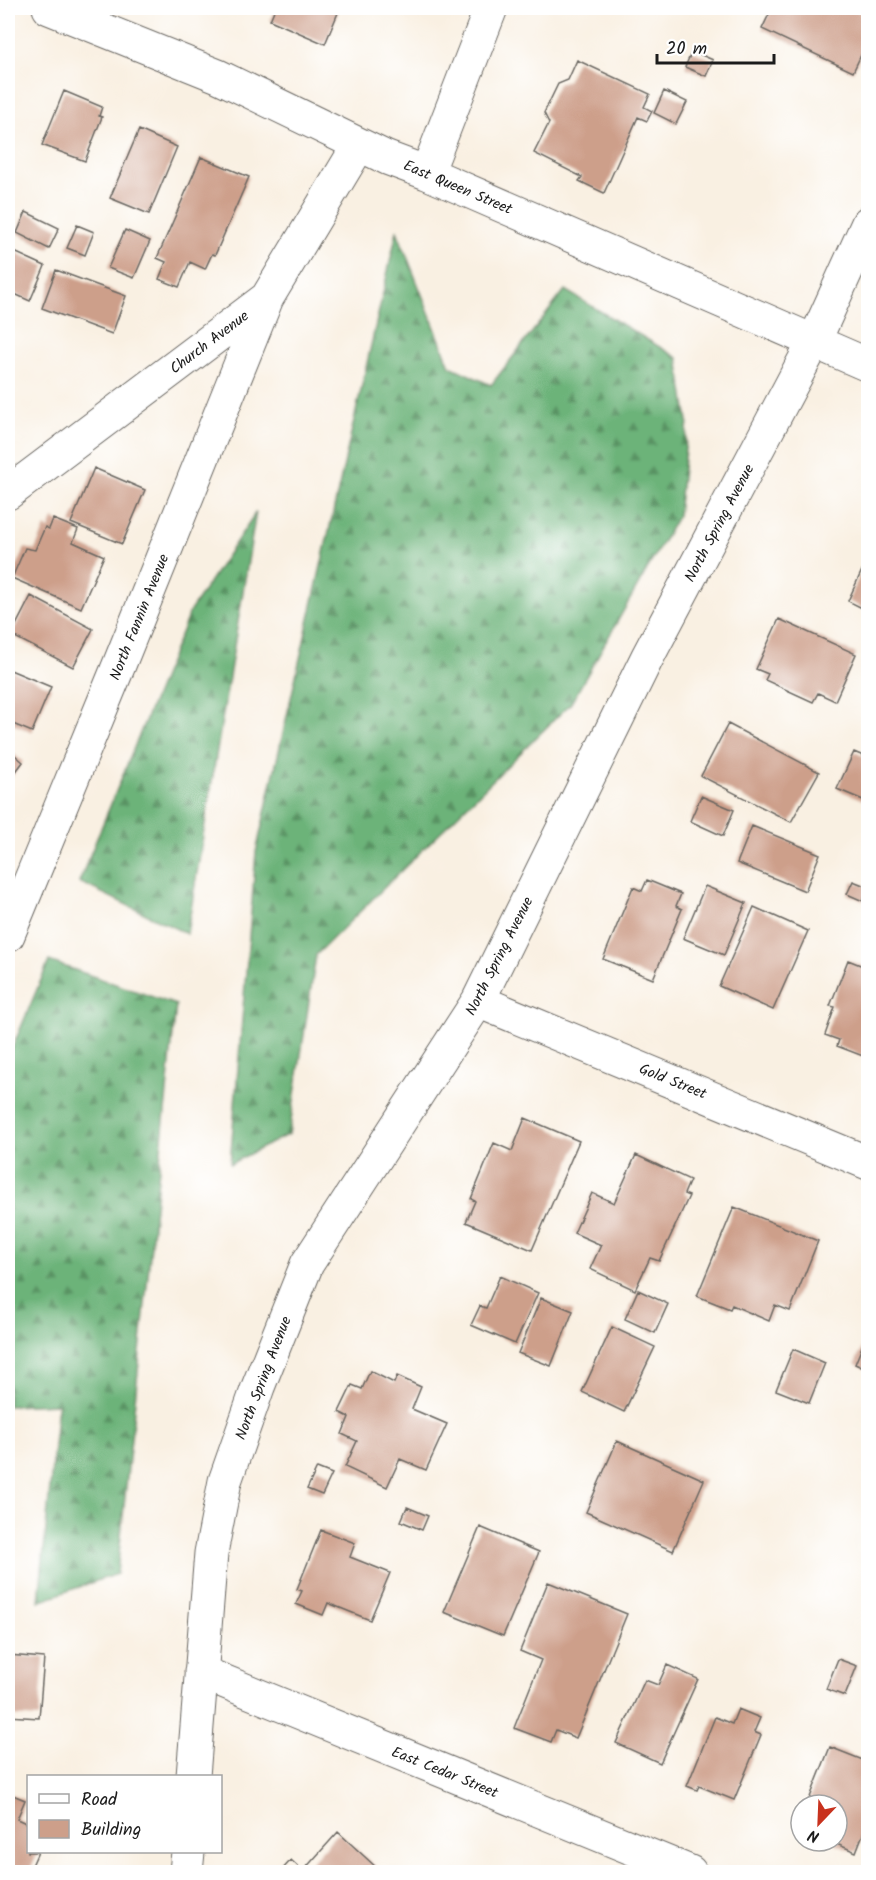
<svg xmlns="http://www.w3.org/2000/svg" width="876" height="1880" viewBox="0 0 876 1880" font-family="Kalam,sans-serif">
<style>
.forest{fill:url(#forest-firs);stroke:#44684a;stroke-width:1.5}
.building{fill:#cd9f8a}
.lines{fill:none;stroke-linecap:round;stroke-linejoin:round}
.minor-casing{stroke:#696661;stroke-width:35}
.minor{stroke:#fff;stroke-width:33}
.labels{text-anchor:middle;stroke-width:4.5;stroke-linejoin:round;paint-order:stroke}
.street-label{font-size:15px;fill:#1c1c1c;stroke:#fff}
</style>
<defs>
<pattern id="forest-firs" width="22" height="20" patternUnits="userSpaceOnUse" patternTransform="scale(1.5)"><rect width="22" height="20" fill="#6cb379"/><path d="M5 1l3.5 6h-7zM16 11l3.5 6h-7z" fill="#589162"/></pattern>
</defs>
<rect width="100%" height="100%" fill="#fff"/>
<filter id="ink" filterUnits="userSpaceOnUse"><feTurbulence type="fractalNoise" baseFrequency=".0167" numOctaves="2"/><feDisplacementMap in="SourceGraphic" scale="12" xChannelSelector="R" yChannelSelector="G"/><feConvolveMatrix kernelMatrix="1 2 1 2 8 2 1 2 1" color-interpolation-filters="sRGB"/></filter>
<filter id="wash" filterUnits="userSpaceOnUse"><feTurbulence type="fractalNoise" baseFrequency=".008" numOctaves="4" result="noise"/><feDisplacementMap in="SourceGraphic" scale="24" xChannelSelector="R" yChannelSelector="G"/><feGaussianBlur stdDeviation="1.35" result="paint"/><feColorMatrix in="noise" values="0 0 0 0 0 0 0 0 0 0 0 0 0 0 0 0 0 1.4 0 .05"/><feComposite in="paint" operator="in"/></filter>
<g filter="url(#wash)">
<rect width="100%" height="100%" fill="#f9f0e2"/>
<path class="forest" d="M397,231l53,135 41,19 74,-95 113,68 10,63 -10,94 -107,188 -255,252 -27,179 -59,30 26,-312z
M256,512l-69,422 -108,-52 111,-271z
M49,961l127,44 -59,569 -78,27 19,-197 -50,2v-348z"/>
<g id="blocks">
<path class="building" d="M275,8h65l-15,36 -55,-24z
M772,8h79l17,8v40l-6,-3 -9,19 -91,-43z
M692,51l21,9 -7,16 -21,-9z
M577,60l73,34 -6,13 8,4 -5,10 -9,-4 -34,76 -25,-12 3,-4 -48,-24 15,-30 -5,-10 14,-29 10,-4z
M64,91l38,16 -3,9 3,1 -17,44 -43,-16z
M664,91l23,11 -11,22 -22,-11z
M139,130l38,17 -28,67 -39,-16z
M201,157l48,20 -34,78 -3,-1 -7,15 -15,-7 -11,25 -20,-8 7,-17 -9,-4z
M26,212l33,16 -10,21 -32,-16z
M77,225l17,7 -9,23 -18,-7z
M125,230l25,11 -16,37 -26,-10z
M8,249l37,17 -15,35 -22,-10z
M56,270l70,26 -14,38 -70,-26z
M94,468l51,22 -23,54 -51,-21z
M53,519l25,10 -5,13 31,14 -23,52 -69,-30 13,-30 10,2 10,-23 4,2z
M864,566l4,2v43l-20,-10z
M31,596l62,33 -20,38 -62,-32z
M779,619l77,35 -21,47 -17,-8 -5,9 -48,-22 3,-6 -12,-5z
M8,669l43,18 -19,45 -24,-10z
M728,724l91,48 -28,50 -90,-46z
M8,749l15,13 -12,16 -3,-3z
M854,752l14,6v44l-31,-13z
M701,796l33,14 -11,26 -33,-15z
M752,826l68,28 -15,37 -68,-28z
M647,880l34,14 -5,12 6,3 -29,70 -50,-20 30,-72 9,4z
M853,881l15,6 -5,14 -16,-7z
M705,886l41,17 -22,52 -41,-17z
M754,907l54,24 -35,79 -54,-24z
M848,960l20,8v90l-31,-12 2,-6 -14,-5 10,-28 -5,-1z
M525,1118l54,23 -47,109 -66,-28 9,-21 -4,-2 23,-56 18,8z
M636,1155l54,25 -6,14 5,2 -30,65 -9,-3 -15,32 -45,-21 11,-24 -27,-12 18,-40 22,10z
M734,1207l84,34 -28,70 -15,-6 -6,16 -37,-16 -2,4 -33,-13z
M500,1276l38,17 -23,51 -44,-19 9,-19 6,2z
M638,1290l30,14 -13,29 -30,-14z
M541,1298l32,13 -22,55 -33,-13z
M612,1327l43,20 -31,65 -42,-20z
M868,1332v38l-13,-6z
M793,1349l32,14 -16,40 -33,-13z
M370,1371l24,12 3,-7 24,11 -9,22 35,15 -21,46 -26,-11 -13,28 -42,-20 12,-26 -15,-7 7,-17 -10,-5 13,-27 10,4z
M617,1441l87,39 -31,71 -87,-39z
M317,1468l15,6 -10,21 -15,-6z
M407,1507l21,9 -6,14 -21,-9z
M480,1527l59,25 -36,84 -59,-24z
M321,1530l34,13 -5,14 40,16 -20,47 -42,-17 -5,12 -27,-11 6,-13 -5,-2z
M548,1582l79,32 -51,124 -20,-8 -5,12 -37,-14 27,-68 -21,-9z
M8,1655l36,3 -5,60 -31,-2z
M838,1659l19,7 -12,30 -19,-7z
M667,1665l31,14 -38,84 -44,-20 29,-63 13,5z
M738,1709l22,9 -6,14 7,3 -27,65 -35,-14 -2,4 -10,-4 28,-69 17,7z
M830,1747l38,15v59l-12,31 -27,-11h8v-36h-30z
M8,1793l17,7 -8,19 11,5v28h10l-9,20 -21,-8z
M338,1832l40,37 -3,3h-95l11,-12 12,11z"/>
</g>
</g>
<g filter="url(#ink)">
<use href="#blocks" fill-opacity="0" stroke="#696661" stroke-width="1.5"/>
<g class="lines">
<g class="minor-casing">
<path id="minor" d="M49,8l169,68 169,82 40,15 441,192
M427,173l64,-165
M8,493l259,-195 92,-153
M8,935l111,-270 148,-367
M478,1001l390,162
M201,1672l489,200
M193,1776l18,-223 14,-72 33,-94 49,-123 171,-263 169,-343 167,-316 54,-119
M186,1872l2,-20"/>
</g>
<use href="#minor" class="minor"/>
</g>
</g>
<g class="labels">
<g class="street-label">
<text transform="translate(458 187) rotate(23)" y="5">East Queen Street</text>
<text transform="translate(209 342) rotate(-37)" y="5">Church Avenue</text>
<text transform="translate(719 523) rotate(-62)" y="5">North Spring Avenue</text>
<text transform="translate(139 617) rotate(-68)" y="5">North Fannin Avenue</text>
<text transform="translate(499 956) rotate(-63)" y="5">North Spring Avenue</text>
<text transform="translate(673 1081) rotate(22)" y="5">Gold Street</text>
<text transform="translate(263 1378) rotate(-69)" y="5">North Spring Avenue</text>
<text transform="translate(445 1772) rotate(22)" y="5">East Cedar Street</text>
</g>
</g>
<rect width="876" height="1880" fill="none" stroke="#fff" stroke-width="30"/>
<rect x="27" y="1775" width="195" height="78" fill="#ffffff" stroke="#a4a4a4" stroke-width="1.5"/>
<rect x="39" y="1794" width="30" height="9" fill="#ffffff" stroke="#a4a4a4" stroke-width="1.5"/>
<text x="81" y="1805" font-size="18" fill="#1c1c1c">Road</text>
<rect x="39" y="1820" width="30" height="18" fill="#cd9f8a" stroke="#a4a4a4" stroke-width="1.5"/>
<text x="81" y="1835" font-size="18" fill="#1c1c1c">Building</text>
<g transform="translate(819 1823) rotate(203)"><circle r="28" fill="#ffffff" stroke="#a4a4a4" stroke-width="1.5"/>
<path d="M0-4.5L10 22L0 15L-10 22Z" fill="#c8321e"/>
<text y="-9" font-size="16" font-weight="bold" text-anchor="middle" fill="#1c1c1c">N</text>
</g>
<path d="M657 54v9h117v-9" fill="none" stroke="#1c1c1c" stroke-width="3"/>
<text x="666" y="54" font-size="18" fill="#1c1c1c" stroke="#ffffff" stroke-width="4.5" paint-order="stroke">20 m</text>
</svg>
